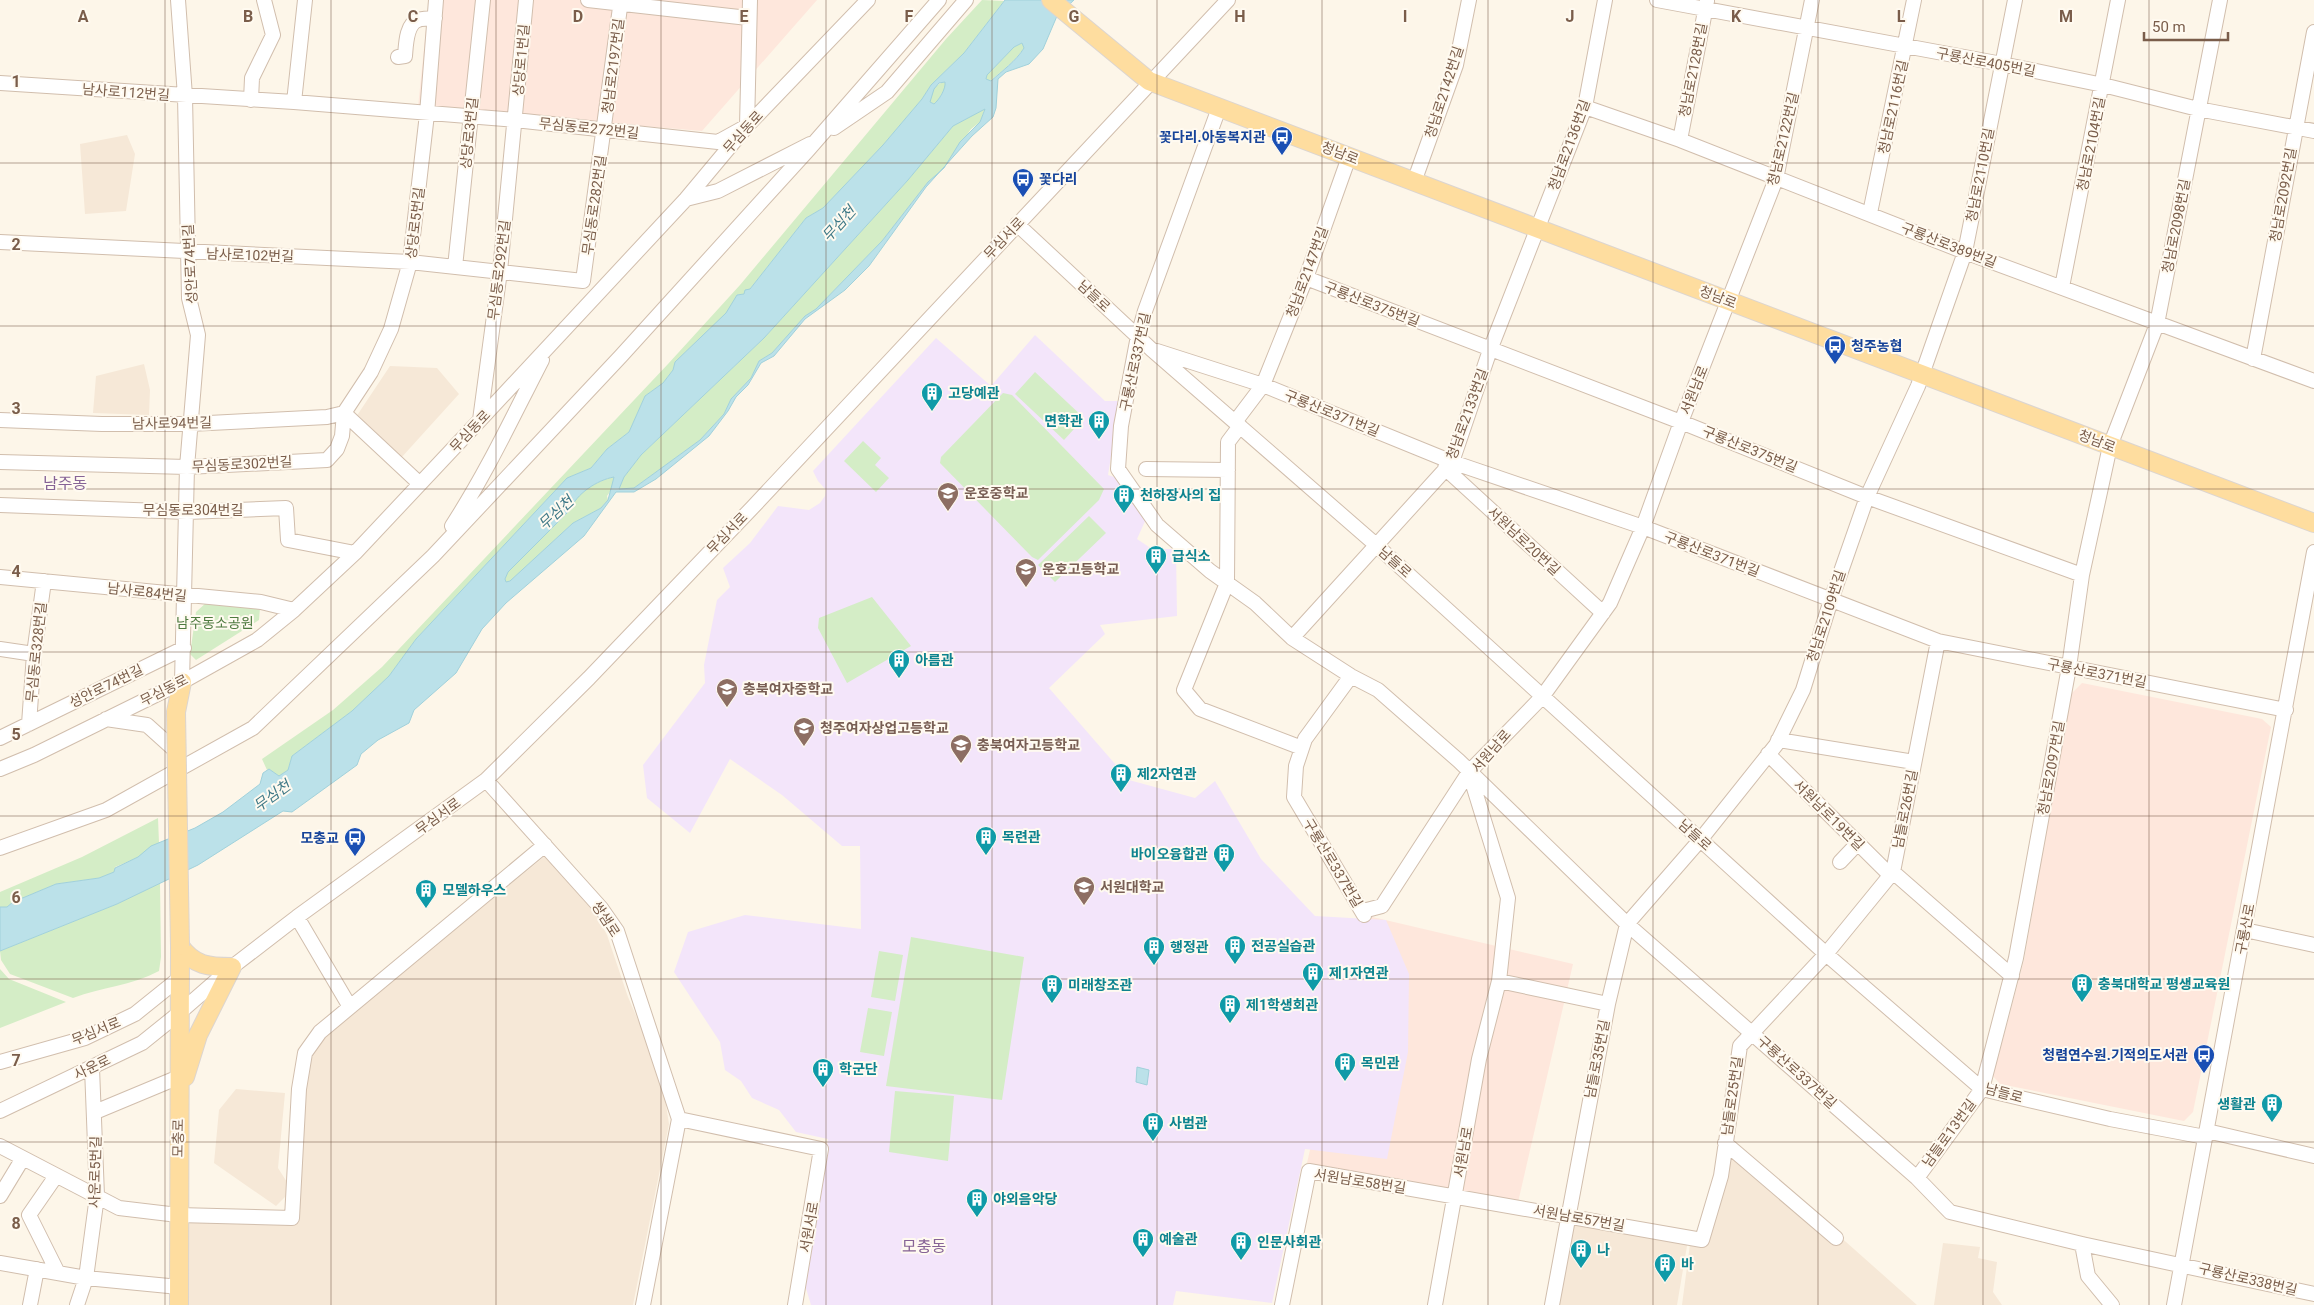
<svg xmlns="http://www.w3.org/2000/svg" width="2314" height="1305" viewBox="0 0 2314 1305" font-family="Roboto,'Noto Sans KR',sans-serif">
<style>
.residential{fill:#f6e8d7}
.commercial{fill:#fee7dc}
.education{fill:#f3e5fa}
.green{fill:#d4edc6}
.water{fill:#bbe1e9;stroke:#a1d1db;fill-rule:evenodd}
.lines{fill:none;stroke-linecap:round;stroke-linejoin:round}
.minor-casing{stroke:#d1bead;stroke-width:16}
.major-casing{stroke:#dcd5d0;stroke-width:20}
.minor{stroke:#fff;stroke-width:14}
.major{stroke:#fedd9f;stroke-width:18}
.major-bridge-casing{stroke:#dcd5d0;stroke-width:20;stroke-linecap:butt}
.major-bridge{stroke:#fedd9f;stroke-width:18}
.grid{fill:none;stroke:#7a5d4a;stroke-width:1;stroke-opacity:0.55}
.labels{text-anchor:middle;stroke-width:4;stroke-linejoin:round;paint-order:stroke}
.street-label{font-size:14px;fill:#7a5d4a;stroke:#fffaf0}
.transit-label{font-size:14px;font-weight:bold;fill:#164399;stroke:#fffaf0;text-anchor:end}
.culture-label{font-size:14px;font-weight:bold;fill:#0d838f;stroke:#fffaf0;text-anchor:start}
.education-label{font-size:14px;font-weight:bold;fill:#785e54;stroke:#fffaf0;text-anchor:start}
.park-label{font-size:14px;fill:#4e7a3f;stroke:#fffaf0}
.water-label{font-size:15px;font-style:italic;fill:#3f7987;stroke:#fffaf0}
.quarter-label{font-size:16px;fill:#866396;stroke:#fffaf0}
.grid-label{font-size:16px;text-anchor:middle;font-weight:bold;fill:#7a5d4a;stroke:#fffaf0;stroke-width:4;stroke-linejoin:round;paint-order:stroke}
</style>
<rect width="100%" height="100%" fill="#fdf6e9"/>
<path class="residential" d="M127,135l8,19 -9,57 -41,3 -5,-70z
M144,364l6,26 -1,25 -56,-2 3,-37z
M390,366l47,2 22,26 -58,64 -45,-41z
M545,856l50,57 12,22 21,62 33,76 8,51 -36,181h-446v-86l109,2 10,-140 5,-26 13,-19z
M236,1089l49,4 -7,75 14,22 -16,16 -62,-43 5,-53z
M1730,1155l107,79 80,71h-235l8,-61 16,3z
M1572,1225l116,15 -11,65h-118z
M1943,1243l37,4 -2,11 19,4 -4,30 9,13h-68z"/>
<path class="commercial" d="M429,0h388l-115,131 -284,-24z
M2082,683l180,36 9,8 -78,385 -9,9 -184,-37 -7,-8 31,-116 46,-265z
M1364,915l209,49 -57,247 -209,-48z"/>
<path class="education" d="M1035,335l70,66h15l-12,74 12,4 26,40 -9,20 15,10h24l1,67 -77,9 5,9 -56,54 80,92 66,18 20,-17 46,78 54,57 71,4 23,54 -1,78 -21,107 -82,-10 -33,154 -96,-12 -3,14h-362l-6,-20 23,-146 -32,-7 -17,-22 -27,-12 -11,-17 -16,-11 -5,-28 -46,-70 14,-40 57,-17 116,14 -1,-83h-18l-60,-51 -52,-36 -40,74 -43,-35 -4,-33 62,-82 -1,-18 13,-65 13,-13 -7,-19 27,-25 28,-37 31,4 11,-7 5,-7 1,-6 -8,-9 -5,-10 123,-133 55,48z"/>
<path class="green" d="M982,0l22,1 -40,52 -33,32 -9,14 -39,46 -60,63 -17,10 -56,71 -6,5 -7,1 -10,18 -52,49 -2,8 -10,13 -18,13 -16,36 -22,17 -16,19 -24,10 -151,161 -27,37 -37,35 -60,45 -4,14 -9,6 -10,-7 -2,1 -5,-11 71,-49 49,-43 286,-303 72,-79 206,-246z
M1022,43l2,5c-9,13 -22,23 -34,33l-4,-2 1,-4 27,-28z
M945,82l1,5c-5,6 -6,13 -12,17l-4,-2c-1,-10 6,-19 15,-20z
M985,108l-5,14 -9,7 -27,39 -16,14 -46,59 -66,68 -11,7 -33,37 -13,8 -8,17 -20,21 -7,15 -24,26 -66,48 -15,1 5,-12 17,-22 123,-117 144,-158 45,-54z
M1035,372l49,46 -20,22 -49,-46z
M1003,393l9,2 92,94 -5,11 -61,60 -6,-3 -92,-94 1,-6z
M863,441l18,17 -6,7 14,13 -13,14 -32,-31z
M614,477l-2,12 -5,7 1,4 -7,8 -28,15 -63,58 -4,1 -1,-3 3,-7 61,-62c6,-16 29,-30 45,-33z
M1089,516l17,17 -51,49 -17,-17z
M872,597l39,49 -64,37 -29,-55 1,-10z
M207,602l53,6 -1,12 -63,40 -6,-6 6,-42z
M158,818l1,25 -20,14 -24,10 -1,5 -15,6 -43,6 -43,18 -6,5h-7v-15l82,-35z
M160,883l1,74 -2,14c-28,15 -57,16 -86,27l-63,-24 -9,-14 -1,-9 117,-47z
M911,937l113,20 -22,143 -116,-14z
M879,951l24,4 -8,46 -24,-4z
M0,969l9,10 57,23 -66,26z
M868,1008l24,4 -8,44 -24,-4z
M895,1091l59,5 -6,65 -59,-9z"/>
<path class="water" d="M1005,0h69l-17,16 -14,33 -14,15 -23,8 -8,7 -2,29 -3,9 -21,19 -46,51 -57,79 -24,24 -40,29 -31,37 -13,7 -13,22 -12,12 -8,14 -19,25 -53,43 -22,13h-18l-32,44 -78,67 -24,26 -26,44 -42,37 -5,13 -31,17 -17,14 -4,11 -65,47 -9,-1 -85,54 -81,39 -117,47v-44h7l6,-5 43,-18 43,-6 15,-6 1,-4 23,-11 13,-11 44,-18 28,-16 37,-28 3,-11 6,-4 10,7 9,-6 4,-14 60,-45 37,-35 27,-37 151,-161 24,-10 16,-19 22,-17 16,-36 18,-13 10,-13 2,-8 51,-49 11,-18 7,-1 1,-4 5,-1 56,-71 17,-10 60,-63 39,-46 9,-14 33,-32zM1022,43l2,5c-8,13 -22,23 -33,33l-5,-2 1,-4 27,-28zM945,82c1,7 -6,18 -11,22l-4,-2 4,-13 5,-6zM985,109l-5,13 -20,20 -16,26 -16,14 -46,59 -66,68 -11,7 -33,37 -13,8 -8,17 -20,21 -7,15 -24,26 -66,48 -15,1 5,-12 17,-22 123,-117 144,-158 45,-54zM614,477l-6,23 -7,8 -28,15 -63,58 -4,1 -1,-3 3,-7 62,-62c6,-16 27,-30 44,-33z
M1137,1067l12,3 -2,15 -11,-3z"/>
<g class="lines">
<g class="minor-casing">
<path id="minor" d="M178,0l7,96 4,202 9,37 -11,132 -5,215
M588,0l160,18
M1657,0l345,64 101,21 95,24 116,22
M398,57l7,-1c1,-11 1,-32 13,-36 5,-2 12,-1 17,-2
M0,83l294,19 221,18 203,22 29,-16 3,-126
M251,100l1,-22 21,-43 -9,-35
M294,102l11,-102
M1585,107l95,33 285,112 349,129
M1219,108l-74,203 -7,25 -17,90 -3,43 39,56 53,46 45,32 37,35 59,38 27,14 81,71 168,163 290,254 33,34 132,32 232,50
M834,128l53,-36 79,-92
M1680,140l27,-139
M1414,182l42,-117 13,-65
M686,199l32,-8 92,-47
M1870,213l44,-213
M1017,224l134,125 224,195 451,410 156,135 128,30 95,18
M0,242l410,20 173,19
M455,267l28,-267
M1306,278l375,144 186,75 215,78
M583,281l38,-281
M2062,287l56,-287
M1157,351l106,34 189,77 191,65 295,114 348,69
M2253,359l61,-327
M344,413l76,71
M0,420l102,4h88l137,-7 17,-4
M480,420l20,-149 26,-271
M1235,422l28,-37 43,-107 43,-121
M1240,426l-12,16 -1,141 -43,107 16,19 102,39
M0,462l187,5 140,-7 10,-11 5,-13 2,-23 27,-41 20,-43 19,-67 17,-148 9,-114
M1445,468l158,145
M1146,469l82,1
M0,505l187,7 99,-4 2,32 67,13
M452,526c35,-54 61,-110 90,-166
M0,577l261,25 33,8
M1292,638l160,-176 38,-112 95,-243 20,-107
M0,649l34,5
M1351,676l-46,63 -9,27 -2,31 70,118 -1,-4 19,-5 87,-134 73,-75 68,-94 33,-76 38,-105 95,-243 36,-179
M106,719l41,6 30,27
M29,724l5,-70 10,-73
M0,738l184,-90
M1778,740l136,22
M1768,754l122,121
M0,769l34,-14 148,-73 75,-42 37,-30 61,-57 125,-133 206,-221 61,-73 121,-126
M486,780l115,128 16,23 62,188 -36,186
M0,848l106,-38 147,-82 180,-172 188,-200 187,-206 131,-150
M1840,862l18,-19
M1893,872l119,104
M297,917l53,90
M2245,930l69,15
M1499,981l109,23
M0,1062l85,-24 50,-24 46,-37
M0,1111l142,-68 36,-29 54,-47 65,-50 189,-137 103,-102 163,-170 476,-508
M95,1112l84,-35
M679,1119l142,30 -26,156
M2207,1131l107,25
M1725,1143l111,95
M0,1146l119,62 59,7 114,3 7,-129 6,-36 15,-21 225,-187
M56,1176l-27,39 29,58
M1917,1178l65,-89 34,-131 53,-291 13,-92 28,-129 47,-122 63,-324
M0,1196l23,-38
M2082,1244l6,32 24,29
M0,1263l86,15 93,9
M30,1305l7,-36
M77,1305l9,-27 11,-82 -5,-128
M1282,1305l27,-134 393,69 19,-64 19,-130 86,-92 67,-82 45,-231
M1435,1305l44,-246 20,-78 9,-83 -38,-123
M1552,1305l56,-301 19,-80 74,-85 75,-94 27,-55 28,-90 36,-103 51,-111 47,-134 50,-252
M2174,1305l140,-753"/>
</g>
<g class="major-casing">
<path id="major" d="M1051,0l98,81 1165,442
M176,712l6,-30
M180,946c14,20 29,21 52,21l-34,68 -13,42
M179,1305l1,-359"/>
</g>
<use href="#minor" class="minor"/>
<use href="#major" class="major"/>
<g class="major-bridge-casing">
<path id="major-bridge" d="M176,712l4,234"/>
</g>
<use href="#major-bridge" class="major-bridge"/>
</g>
<path class="grid" d="M165,0v1305M331,0v1305M496,0v1305M661,0v1305M826,0v1305M992,0v1305M1157,0v1305M1322,0v1305M1488,0v1305M1653,0v1305M1818,0v1305M1983,0v1305M2149,0v1305M0,163h2314M0,326h2314M0,489h2314M0,652h2314M0,816h2314M0,979h2314M0,1142h2314"/>
<defs>
<g id="bus-pin" transform="scale(1.125)"><path d="M0 17L-7.5 6A9.5 9.5 0 1 1 7.5 6Z" fill="#1a4fb4" stroke="#fffaf0"/><path d="M-5-6H5V4H4V6H2V4H-2V6H-4V4H-5ZM-3.5-4V0h7V-4ZM-3.5 1.2v1.5H-2V1.2ZM2 1.2v1.5H3.5V1.2Z" fill="#fff"/></g>
<g id="building-pin" transform="scale(1.125)"><path d="M0 17L-7.5 6A9.5 9.5 0 1 1 7.5 6Z" fill="#0f9aa8" stroke="#fffaf0"/><path d="M-4-6H4V6H1V3H-1V6H-4ZM-2.5-4.3h1.7v1.8h-1.7ZM.8-4.3h1.7v1.8H.8ZM-2.5-1h1.7V.8h-1.7ZM.8-1h1.7V.8H.8Z" fill="#fff"/></g>
<g id="school-pin" transform="scale(1.125)"><path d="M0 17L-7.5 6A9.5 9.5 0 1 1 7.5 6Z" fill="#8d6e63" stroke="#fffaf0"/><path d="M0-5L7-2L0 1L-7-2ZM-4 1L0 2.5L4 1V4Q0 6-4 4Z" fill="#fff"/></g>
<g id="university-pin" transform="scale(1.125)"><path d="M0 17L-7.5 6A9.5 9.5 0 1 1 7.5 6Z" fill="#8d6e63" stroke="#fffaf0"/><path d="M0-5L7-2L0 1L-7-2ZM-4 1L0 2.5L4 1V4Q0 6-4 4Z" fill="#fff"/></g>
</defs>
<g fill-rule="evenodd">
<use href="#bus-pin" x="1282" y="137"/>
<use href="#bus-pin" x="1023" y="179"/>
<use href="#bus-pin" x="1835" y="346"/>
<use href="#building-pin" x="932" y="393"/>
<use href="#building-pin" x="1099" y="421"/>
<use href="#school-pin" x="948" y="493"/>
<use href="#building-pin" x="1124" y="495"/>
<use href="#building-pin" x="1156" y="556"/>
<use href="#school-pin" x="1026" y="569"/>
<use href="#building-pin" x="899" y="660"/>
<use href="#school-pin" x="727" y="689"/>
<use href="#school-pin" x="804" y="728"/>
<use href="#school-pin" x="961" y="745"/>
<use href="#building-pin" x="1121" y="774"/>
<use href="#building-pin" x="986" y="837"/>
<use href="#bus-pin" x="355" y="838"/>
<use href="#building-pin" x="1224" y="854"/>
<use href="#university-pin" x="1084" y="887"/>
<use href="#building-pin" x="426" y="890"/>
<use href="#building-pin" x="1235" y="946"/>
<use href="#building-pin" x="1154" y="947"/>
<use href="#building-pin" x="1313" y="973"/>
<use href="#building-pin" x="2082" y="984"/>
<use href="#building-pin" x="1052" y="985"/>
<use href="#building-pin" x="1230" y="1005"/>
<use href="#bus-pin" x="2204" y="1055"/>
<use href="#building-pin" x="1345" y="1063"/>
<use href="#building-pin" x="823" y="1069"/>
<use href="#building-pin" x="2272" y="1104"/>
<use href="#building-pin" x="1153" y="1123"/>
<use href="#building-pin" x="977" y="1199"/>
<use href="#building-pin" x="1143" y="1239"/>
<use href="#building-pin" x="1241" y="1242"/>
<use href="#building-pin" x="1581" y="1250"/>
<use href="#building-pin" x="1665" y="1264"/>
</g>
<g class="labels">
<g class="street-label">
<text transform="translate(521 60) rotate(-85)" y="5">상당로1번길</text>
<text transform="translate(1986 62) rotate(11)" y="5">구룡산로405번길</text>
<text transform="translate(613 66) rotate(-83)" y="5">청남로2197번길</text>
<text transform="translate(1693 70) rotate(-79)" y="5">청남로2128번길</text>
<text transform="translate(126 92) rotate(4)" y="5">남사로112번길</text>
<text transform="translate(1444 92) rotate(-72)" y="5">청남로2142번길</text>
<text transform="translate(1893 107) rotate(-78)" y="5">청남로2116번길</text>
<text transform="translate(589 128) rotate(6)" y="5">무심동로272번길</text>
<text transform="translate(743 132) rotate(-48)" y="5">무심동로</text>
<text transform="translate(469 133) rotate(-84)" y="5">상당로3번길</text>
<text transform="translate(1783 139) rotate(-77)" y="5">청남로2122번길</text>
<text transform="translate(2091 144) rotate(-79)" y="5">청남로2104번길</text>
<text transform="translate(1569 145) rotate(-70)" y="5">청남로2136번길</text>
<text transform="translate(1340 153) rotate(21)" y="5">청남로</text>
<text transform="translate(1980 175) rotate(-79)" y="5">청남로2110번길</text>
<text transform="translate(2283 195) rotate(-80)" y="5">청남로2092번길</text>
<text transform="translate(594 205) rotate(-82)" y="5">무심동로282번길</text>
<text transform="translate(415 223) rotate(-83)" y="5">상당로5번길</text>
<text transform="translate(2176 226) rotate(-79)" y="5">청남로2098번길</text>
<text transform="translate(1004 238) rotate(-47)" y="5">무심서로</text>
<text transform="translate(1949 245) rotate(21)" y="5">구룡산로389번길</text>
<text transform="translate(250 255) rotate(2)" y="5">남사로102번길</text>
<text transform="translate(190 264) rotate(-93)" y="5">성안로74번길</text>
<text transform="translate(499 270) rotate(-83)" y="5">무심동로292번길</text>
<text transform="translate(1307 272) rotate(-70)" y="5">청남로2147번길</text>
<text transform="translate(1094 296) rotate(43)" y="5">남들로</text>
<text transform="translate(1718 297) rotate(21)" y="5">청남로</text>
<text transform="translate(1372 304) rotate(21)" y="5">구룡산로375번길</text>
<text transform="translate(1135 362) rotate(-78)" y="5">구룡산로337번길</text>
<text transform="translate(1694 390) rotate(-68)" y="5">서원남로</text>
<text transform="translate(1332 413) rotate(22)" y="5">구룡산로371번길</text>
<text transform="translate(1467 414) rotate(-70)" y="5">청남로2133번길</text>
<text transform="translate(172 423) rotate(-1)" y="5">남사로94번길</text>
<text transform="translate(470 431) rotate(-47)" y="5">무심동로</text>
<text transform="translate(2097 441) rotate(21)" y="5">청남로</text>
<text transform="translate(1750 449) rotate(22)" y="5">구룡산로375번길</text>
<text transform="translate(242 464) rotate(-3)" y="5">무심동로302번길</text>
<text x="193" y="515">무심동로304번길</text>
<text transform="translate(727 533) rotate(-46)" y="5">무심서로</text>
<text transform="translate(1524 541) rotate(43)" y="5">서원남로20번길</text>
<text transform="translate(1712 554) rotate(21)" y="5">구룡산로371번길</text>
<text transform="translate(1395 562) rotate(42)" y="5">남들로</text>
<text transform="translate(147 592) rotate(6)" y="5">남사로84번길</text>
<text transform="translate(1826 616) rotate(-72)" y="5">청남로2109번길</text>
<text transform="translate(36 652) rotate(-84)" y="5">무심동로328번길</text>
<text transform="translate(2097 673) rotate(11)" y="5">구룡산로371번길</text>
<text transform="translate(106 686) rotate(-26)" y="5">성안로74번길</text>
<text transform="translate(164 690) rotate(-27)" y="5">무심동로</text>
<text transform="translate(1491 751) rotate(-49)" y="5">서원남로</text>
<text transform="translate(2051 768) rotate(-80)" y="5">청남로2097번길</text>
<text transform="translate(1905 809) rotate(-79)" y="5">남들로26번길</text>
<text transform="translate(1829 815) rotate(45)" y="5">서원남로19번길</text>
<text transform="translate(438 816) rotate(-36)" y="5">무심서로</text>
<text transform="translate(1695 835) rotate(42)" y="5">남들로</text>
<text transform="translate(1333 863) rotate(59)" y="5">구룡산로337번길</text>
<text transform="translate(606 919) rotate(57)" y="5">쌍샘로</text>
<text transform="translate(2245 929) rotate(-79)" y="5">구룡산로</text>
<text transform="translate(96 1031) rotate(-22)" y="5">무심서로</text>
<text transform="translate(1597 1059) rotate(-79)" y="5">남들로35번길</text>
<text transform="translate(92 1067) rotate(-26)" y="5">사운로</text>
<text transform="translate(1797 1072) rotate(42)" y="5">구룡산로337번길</text>
<text transform="translate(2004 1093) rotate(15)" y="5">남들로</text>
<text transform="translate(1732 1096) rotate(-82)" y="5">남들로25번길</text>
<text transform="translate(1949 1133) rotate(-54)" y="5">남들로13번길</text>
<text transform="translate(178 1138) rotate(-89)" y="5">모충로</text>
<text transform="translate(1463 1152) rotate(-80)" y="5">서원남로</text>
<text transform="translate(95 1172) rotate(-89)" y="5">사운로5번길</text>
<text transform="translate(1360 1181) rotate(9)" y="5">서원남로58번길</text>
<text transform="translate(1579 1218) rotate(10)" y="5">서원남로57번길</text>
<text transform="translate(809 1227) rotate(-80)" y="5">서원서로</text>
<text transform="translate(2248 1279) rotate(13)" y="5">구룡산로338번길</text>
</g>
<g class="transit-label">
<text x="1266" y="142">꽃다리.아동복지관</text>
<text x="1039" y="184" text-anchor="start">꽃다리</text>
<text x="1851" y="351" text-anchor="start">청주농협</text>
<text x="339" y="843">모충교</text>
<text x="2188" y="1060">청렴연수원.기적의도서관</text>
</g>
<g class="culture-label">
<text x="948" y="398">고당예관</text>
<text x="1083" y="426" text-anchor="end">면학관</text>
<text x="1140" y="500">천하장사의 집</text>
<text x="1172" y="561">급식소</text>
<text x="915" y="665">아름관</text>
<text x="1137" y="779">제2자연관</text>
<text x="1002" y="842">목련관</text>
<text x="1208" y="859" text-anchor="end">바이오융합관</text>
<text x="442" y="895">모델하우스</text>
<text x="1251" y="951">전공실습관</text>
<text x="1170" y="952">행정관</text>
<text x="1329" y="978">제1자연관</text>
<text x="2098" y="989">충북대학교 평생교육원</text>
<text x="1068" y="990">미래창조관</text>
<text x="1246" y="1010">제1학생회관</text>
<text x="1361" y="1068">목민관</text>
<text x="839" y="1074">학군단</text>
<text x="2256" y="1109" text-anchor="end">생활관</text>
<text x="1169" y="1128">사범관</text>
<text x="993" y="1204">야외음악당</text>
<text x="1159" y="1244">예술관</text>
<text x="1257" y="1247">인문사회관</text>
<text x="1597" y="1255">나</text>
<text x="1681" y="1269">바</text>
</g>
<g class="education-label">
<text x="964" y="498">운호중학교</text>
<text x="1042" y="574">운호고등학교</text>
<text x="743" y="694">충북여자중학교</text>
<text x="820" y="733">청주여자상업고등학교</text>
<text x="977" y="750">충북여자고등학교</text>
<text x="1100" y="892">서원대학교</text>
</g>
<g class="park-label">
<text x="215" y="628">남주동소공원</text>
</g>
<g class="water-label">
<text transform="translate(839 224) rotate(-48)" y="5">무심천</text>
<text transform="translate(556 513) rotate(-43)" y="5">무심천</text>
<text transform="translate(272 796) rotate(-36)" y="5">무심천</text>
</g>
<g class="quarter-label">
<text x="65" y="489">남주동</text>
<text x="924" y="1252">모충동</text>
</g>
</g>
<g class="grid-label">
<text x="83" y="22">A</text>
<text x="248" y="22">B</text>
<text x="413" y="22">C</text>
<text x="578" y="22">D</text>
<text x="744" y="22">E</text>
<text x="909" y="22">F</text>
<text x="1074" y="22">G</text>
<text x="1240" y="22">H</text>
<text x="1405" y="22">I</text>
<text x="1570" y="22">J</text>
<text x="1736" y="22">K</text>
<text x="1901" y="22">L</text>
<text x="2066" y="22">M</text>
<text x="16" y="87">1</text>
<text x="16" y="250">2</text>
<text x="16" y="414">3</text>
<text x="16" y="577">4</text>
<text x="16" y="740">5</text>
<text x="16" y="903">6</text>
<text x="16" y="1066">7</text>
<text x="16" y="1229">8</text>
</g>
<path d="M2144 32v8h84v-8" fill="none" stroke="#7a5d4a" stroke-width="2.5"/>
<text x="2152" y="32" font-size="15" fill="#7a5d4a" stroke="#fffaf0" stroke-width="4" paint-order="stroke">50 m</text>
</svg>
